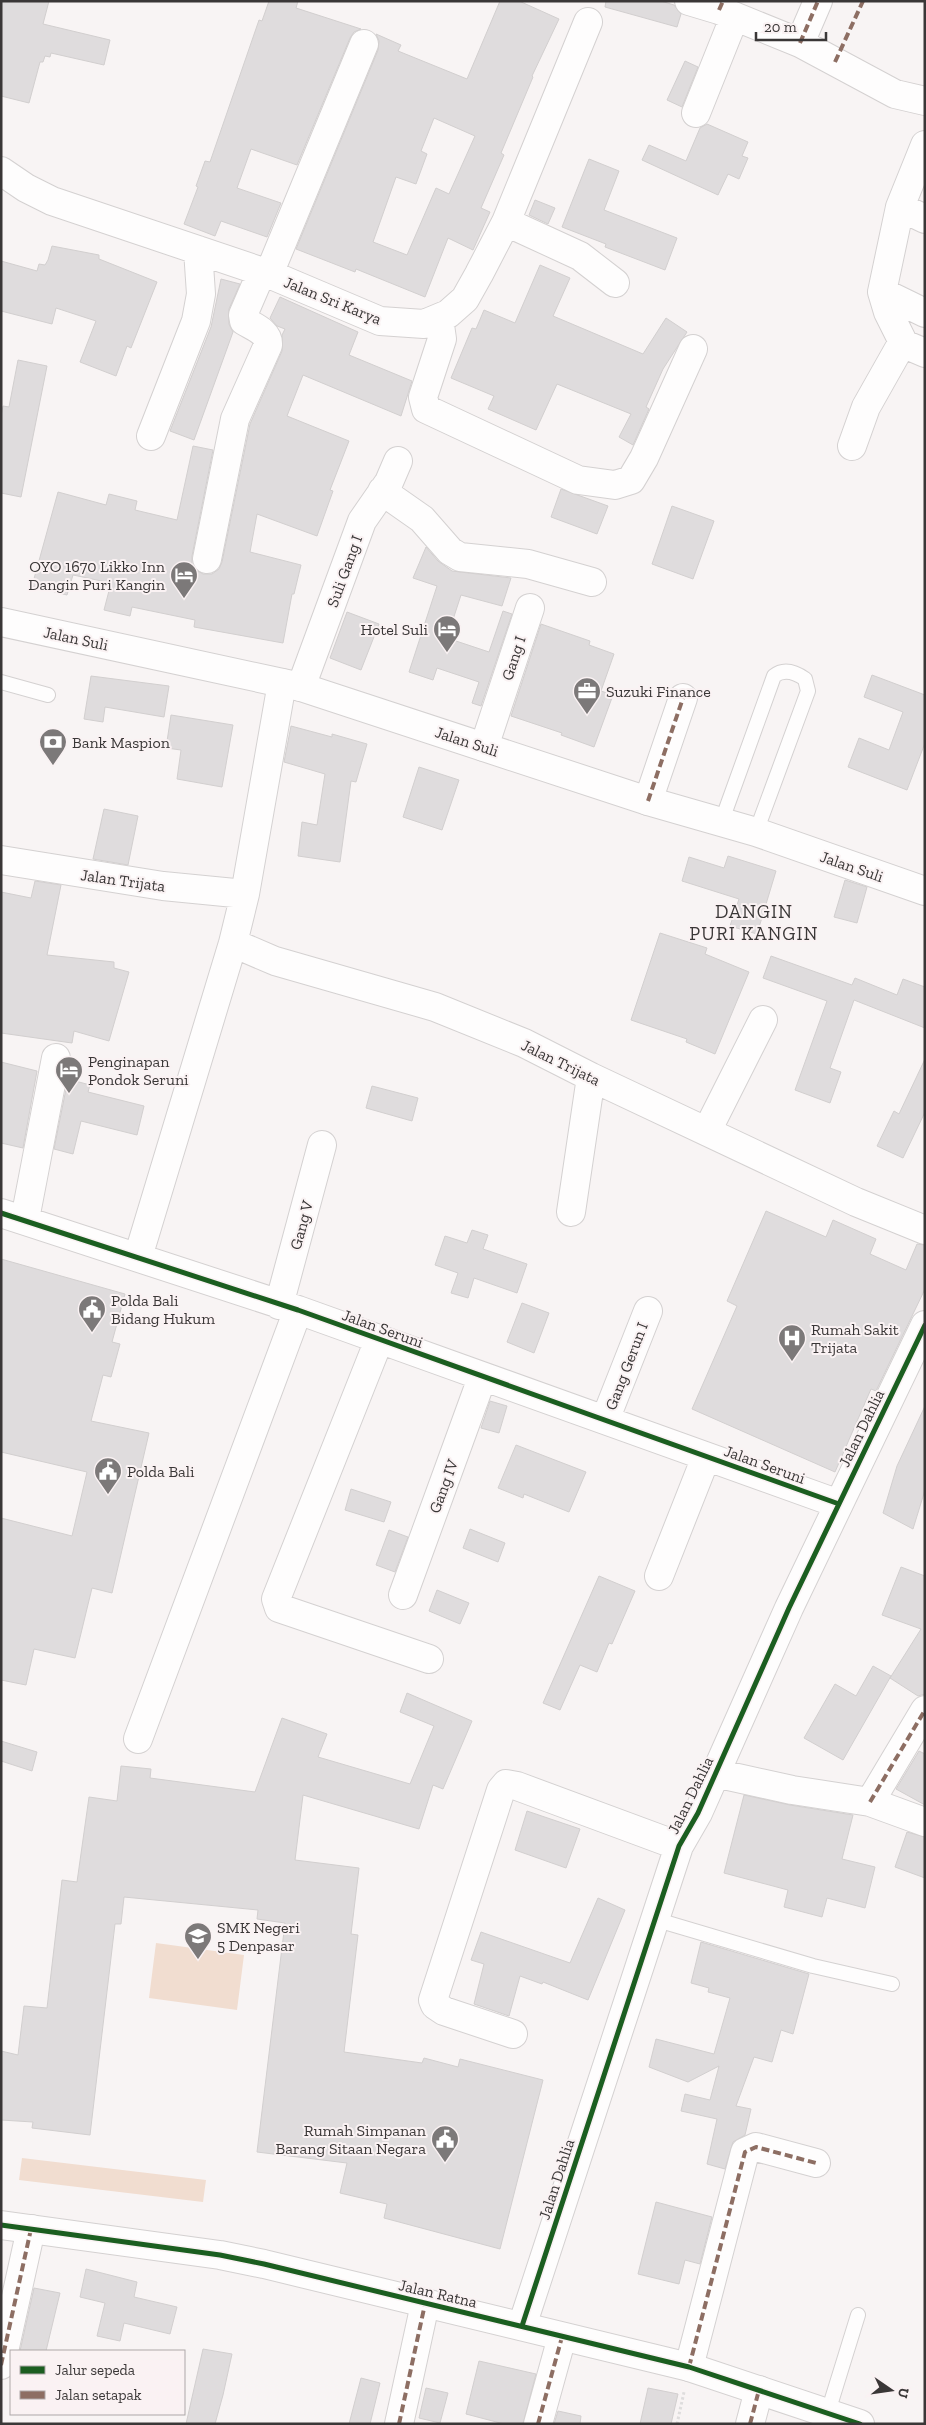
<svg xmlns="http://www.w3.org/2000/svg" width="926" height="2425" viewBox="0 0 926 2425" font-family="'Zilla Slab',serif">
<style>
.green{fill:#f1ddd0}
.building{fill:#dfdcdd;stroke:#d2cfcf;fill-rule:evenodd}
.lines{fill:none;stroke-linecap:round;stroke-linejoin:round}
.lane-casing{stroke:#d4d1d1;stroke-width:16}
.street-casing{stroke:#d4d1d1;stroke-width:30}
.secondary-casing{stroke:#d4d1d1;stroke-width:30}
.path{stroke:#dedddd;stroke-width:3;stroke-dasharray:2.5 2.5;stroke-linecap:butt}
.lane{stroke:#fefdfd;stroke-width:14}
.street{stroke:#fefdfd;stroke-width:28}
.secondary{stroke:#fefdfd;stroke-width:28}
.quiet{stroke:#8d6e63;stroke-width:4;stroke-dasharray:8 4;stroke-linecap:butt}
.cycleway-casing{stroke:#faf2f3;stroke-width:8}
.cycleway{stroke:#1b5e20;stroke-width:5}
.labels{text-anchor:middle;stroke-width:4;stroke-linejoin:round;paint-order:stroke}
.street-label{font-size:16px;fill:#3a3737;stroke:#faf2f3}
.poi-label{font-size:16px;fill:#3a3737;stroke:#faf2f3;text-anchor:start}
.quarter-label{font-size:19px;letter-spacing:1px;fill:#3a3737;stroke:#faf2f3}
</style>
<rect width="100%" height="100%" fill="#f8f4f4"/>
<path class="green" d="M156,1943l88,12 -7,55 -88,-12z
M22,2158l184,22 -3,22 -184,-22z"/>
<path class="building" d="M1,1h48l-6,23 67,16 -6,25 -53,-12 -1,4 -5,-1 -2,6h-3l-11,41 -28,-7z
M269,1h29l-2,7 65,21 -7,3 -4,6 -53,127 -46,-16 -14,39 44,15 -14,34 -46,-16 -6,15 -31,-12 14,-37 -2,-1 9,-25 5,1 49,-142 3,1z
M500,1h19l40,18 -27,57 1,1 -32,76 3,2 -23,53 9,4 -17,38 -25,-12 -23,59 -69,-28 -1,3 -59,-23 82,-199 1,-9 -3,-7 25,11 -3,6 69,28zM434,118l41,18 -26,58 -13,-6 -29,67 -34,-13 23,-65 20,7 11,-30 -6,-3z
M606,1h55l13,4 7,9 -4,13 -72,-20z
M685,61l13,6 -16,40 -15,-7z
M707,124l41,18 -6,14 6,2 -9,21 -11,-5 -10,21 -76,-35 7,-15 37,16 14,-33z
M589,159l30,12 -15,39 73,28 -12,32 -60,-23 1,-3 -44,-17z
M535,200l20,8 -7,16 -19,-9z
M52,246l47,9v4l58,23 -26,66 -4,-2 -11,30 -36,-14 16,-41 -40,-13 -4,16 -51,-13v-50l36,10 2,-7 6,1 3,-5z
M540,265l30,13 -17,38 90,38 23,-36 21,14 -24,37 -17,38 3,2 -16,36 -14,-8 12,-23 -74,-30 -21,46 -48,-21 6,-13 -43,-18 21,-50 4,1 8,-19 31,13z
M221,279l19,5 -11,25v15l4,8 -39,108 -24,-9 41,-104z
M280,297l78,35 -9,23 63,26 -11,35 -98,-41 -16,41 62,25 -19,49 3,1 -16,45 -60,-22 -7,38 51,13 -7,29h-2l-9,49 -89,-16 1,-7 -63,-13 -2,9 -26,-6 7,-27 -38,-8 -6,20 -35,-9 26,-94 48,13 3,-11 28,7 -2,9 42,10 16,-74 20,4 -21,106v8l4,6 7,4h9l7,-5 3,-7 28,-138 32,-73v-16l3,-6 -8,-3 -7,-8z
M18,360l29,6 -26,131 -20,-4v-77l2,-10 6,1z
M561,489l47,17 -11,28 -46,-17z
M672,506l42,15 -21,58 -41,-15z
M426,547l12,14 14,10 59,7 -9,28 -41,-11 -14,43 42,14 14,-41 9,3 -31,92 -9,-3 7,-21 -42,-14 -4,12 -24,-8 28,-86 -24,-8z
M347,612l32,12 -18,46 -31,-12z
M541,624l49,17 -1,4 25,9 -13,37 12,4 -19,52 -33,-12 1,-2 -51,-17z
M872,675l53,20v48l-18,47 -59,-23 11,-29 30,12 14,-38 -39,-15z
M91,676l78,10 -5,31 -59,-10 -2,15 -19,-3z
M171,715l62,10 -11,62 -45,-8 4,-29 -15,-2z
M291,726l41,11v-3l35,10 -11,38 -5,-1 -11,81 -42,-6 4,-34 15,3 8,-51 -41,-12z
M419,767l40,13 -17,50 -39,-13z
M104,809l34,7 -10,49 -35,-6z
M728,856l48,15 -19,63 -27,-8 9,-27 -57,-18 7,-24 35,11z
M845,880l22,7 -10,36 -23,-6z
M35,881l26,4 -14,70 67,7v6l15,4 -20,69 -35,-10 -2,12 -71,-10v-141l30,6z
M660,933l47,15 -2,6 44,18 -34,82 -29,-12 1,-3 -56,-19z
M771,956l81,29 3,-7 42,17 6,-16 22,8v41l-71,-28 -24,68 11,4 -11,31 -35,-13 32,-89 -64,-23z
M925,1059v53l-22,46 -26,-12 17,-35 5,3z
M1,1062l36,9 -14,77 -22,-5z
M68,1079l22,6 -2,7 56,14 -7,29 -56,-14 -8,33 -19,-5z
M372,1086l46,12 -6,23 -46,-13z
M766,1211l60,26 7,-17 43,19 -6,15 36,16 11,-26 8,1v44l-49,102 -5,-2 -36,83 -143,-63 45,-103 -10,-5z
M472,1230l16,5 -5,14 44,15 -10,29 -43,-15 -6,20 -17,-5 7,-20 -23,-8 10,-29 22,7z
M1,1259l124,35 -13,48 8,2 -9,33 -8,-2 -12,46 58,12 -37,160 -20,-5 -17,70 -41,-9 -8,36 -25,-5v-162l71,18 15,-64 -86,-20z
M522,1303l27,10 -15,40 -27,-11z
M490,1401l17,5 -8,27 -18,-5z
M925,1406v84l-12,39 -30,-16 14,-47z
M516,1445l70,27 -17,40 -45,-18 -1,4 -25,-10z
M351,1489l40,13 -7,20 -39,-12z
M470,1529l35,14 -7,19 -35,-14z
M389,1530l19,7 -13,35 -19,-7z
M901,1567l24,9v118l-7,2 -28,-18 31,-49 -39,-14z
M599,1576l36,15 -23,53 -3,-1 -12,29 -17,-7 -20,45 -17,-7z
M437,1590l32,13 -9,21 -31,-13z
M873,1666l18,10 -48,84 -39,-22 31,-54 21,12z
M407,1693l65,28 -29,68 -10,-4 -14,44 -116,-34 -8,65 64,8 -8,66 7,1 -14,117 78,11 2,-5 34,9 2,-8 83,21 -43,169 -116,-31 3,-14 -47,-11 7,-30 -90,-11 28,-229 -28,-4 1,-9 -134,-13 -3,27h-6l-25,211 -58,-7 1,-6 -32,-2v-69l17,4 6,-49 23,2 15,-128 15,2 12,-85 28,4 4,-35 30,3 -1,9 105,14 27,-74 45,16 -9,23 92,27 24,-58 -34,-14z
M1,1741l36,11 -5,19 -31,-10z
M919,1751l6,3v51l-29,-16z
M744,1795l46,10 63,10 -11,44 33,8 -10,41 -38,-10 -5,19 -38,-10 4,-17 -64,-17z
M527,1811l53,18 -14,39 -51,-18z
M907,1832l18,5v41l-30,-11z
M598,1898l27,12 -37,90 -45,-18 -1,2 -22,-8 -11,40 -35,-12 10,-40 -13,-4 10,-28 89,31z
M701,1942l108,32 -16,60 -12,-4 -9,32 -18,-5 -18,49 15,3 -6,26 -12,7 -8,27 -18,-5 10,-45 -36,-8 4,-17 25,6 9,-34 -31,16 -39,-15 7,-28 58,15 16,-56 -22,-6 1,-4 -18,-5z
M656,2202l56,15 -12,47 -15,-4 -6,24 -41,-10z
M86,2269l51,13 -3,15 43,10 -7,27 -46,-11 -4,18 -23,-5 8,-33 -25,-6z
M34,2288l26,5 -14,58h-26z
M203,2349l29,5 -9,41 -8,29h-29z
M479,2361l57,13 -13,50h-19l-38,-10z
M361,2378l19,5 -10,41h-21z
M426,2388l22,5 -8,30 -21,-5z
M648,2388l30,6 -7,30h-31z
M558,2411l23,5 -1,8h-26z"/>
<g class="lines">
<g class="lane-casing">
<path id="lane" d="M1,682l47,13
M721,823l53,-147c10,-8 21,-4 31,3l3,12 -52,141
M654,1919l159,47 79,18
M828,2412l30,-97"/>
</g>
<g class="street-casing">
<path id="street" d="M689,1l30,9 81,33 95,51 30,7
M800,43l18,-42
M696,113l38,-95
M925,145l-25,62 -18,85 6,20 16,32 21,9
M1,171l25,17 26,13 217,73 111,47 44,3 24,-10 17,-15 14,-25 27,-52 82,-200
M900,207l25,12
M506,222l74,34 35,27
M269,274l95,-230
M882,292l43,21
M439,318l3,21 -19,58 3,12 152,71 37,5 16,-5 13,-22 49,-109
M151,436l45,-115 5,-27 -3,-44
M852,446l14,-39 35,-62 3,-1
M382,491l40,28 28,32 10,6 68,7 64,18
M207,559l28,-140 33,-74c1,-13 -14,-18 -24,-24l-1,-6 19,-44
M301,687l61,-166 27,-39 9,-21
M484,747l46,-139
M648,801l35,-103
M1,860l162,26 82,8
M233,943l42,18 160,46 89,36 67,34 265,125 69,28
M707,1131l56,-111
M571,1212l20,-135
M1,1213l297,97 541,194
M25,1219l31,-161
M138,1257l95,-314 12,-49 37,-211
M279,1305l43,-160
M379,1340l-103,259 3,9 150,51
M605,1420l43,-109
M659,1576l47,-119
M403,1595l79,-217
M138,1739l160,-429
M715,1773l77,17 78,12 55,20
M870,1802l55,-92
M513,2034l-69,-23 -9,-6 -2,-5 68,-210 5,-6 11,2 162,60
M522,2326l157,-480 19,-33 91,-205 136,-283
M1,2365l30,-136
M689,2367l56,-215 11,-5 60,16
M399,2424l26,-120
M538,2424l24,-87
M750,2424l9,-34"/>
</g>
<g class="secondary-casing">
<path id="secondary" d="M1,622l300,65 347,114 108,31 169,59
M1,2225l219,30 44,9 425,103 171,57"/>
</g>
<path class="path" d="M677,2424l7,-32"/>
<use href="#lane" class="lane"/>
<use href="#street" class="street"/>
<use href="#secondary" class="secondary"/>
<path class="quiet" d="M719,10l4,-9
M800,43l18,-42
M835,62l28,-61
M648,801l35,-103
M870,1802l55,-92
M1,2365l30,-136
M689,2367l56,-215 11,-5 60,16
M399,2424l26,-120
M538,2424l24,-87
M750,2424l9,-34"/>
<g class="cycleway-casing">
<path id="cycleway" d="M1,1213l297,97 541,194
M1,2225l219,30 44,9 425,103 171,57
M522,2326l157,-480 19,-33 91,-205 136,-283"/>
</g>
<use href="#cycleway" class="cycleway"/>
</g>
<defs>
<g id="hotel-pin" transform="scale(1.4375)"><path d="M0 17L-7.5 6A9.5 9.5 0 1 1 7.5 6Z" fill="#7c7979" stroke="#faf2f3"/><path d="M-6-4.5h1.5V1H6V5H4.5V3h-9V5H-6ZM-4 0a1.8 1.8 0 1 1 3.6 0ZM.5 0V-2.5h3Q6-2.5 6 0Z" fill="#fff"/></g>
<g id="office-pin" transform="scale(1.4375)"><path d="M0 17L-7.5 6A9.5 9.5 0 1 1 7.5 6Z" fill="#7c7979" stroke="#faf2f3"/><path d="M-6-3h4V-5.5h4V-3h4V5H-6ZM-1-4.5V-3h2v-1.5ZM-6 0V1H6V0Z" fill="#fff"/></g>
<g id="bank-pin" transform="scale(1.4375)"><path d="M0 17L-7.5 6A9.5 9.5 0 1 1 7.5 6Z" fill="#7c7979" stroke="#faf2f3"/><path d="M-6-4H6V4H-6ZM0-2.3a2.3 2.3 0 1 0 0 4.6a2.3 2.3 0 1 0 0-4.6Z" fill="#fff"/></g>
<g id="civic-pin" transform="scale(1.4375)"><path d="M0 17L-7.5 6A9.5 9.5 0 1 1 7.5 6Z" fill="#7c7979" stroke="#faf2f3"/><path d="M-.6-6.5H3V-4.5H.6V-3L4-1V1h2V6H-6V1h2V-1L-.6-3ZM-1.2 2.5V6h2.4V2.5Z" fill="#fff"/></g>
<g id="hospital-pin" transform="scale(1.4375)"><path d="M0 17L-7.5 6A9.5 9.5 0 1 1 7.5 6Z" fill="#7c7979" stroke="#faf2f3"/><path d="M-5-5h3v3.5h4V-5h3V5h-3V1.5h-4V5h-3Z" fill="#fff"/></g>
<g id="school-pin" transform="scale(1.4375)"><path d="M0 17L-7.5 6A9.5 9.5 0 1 1 7.5 6Z" fill="#7c7979" stroke="#faf2f3"/><path d="M0-5L7-2L0 1L-7-2ZM-4 1L0 2.5L4 1V4Q0 6-4 4Z" fill="#fff"/></g>
</defs>
<g fill-rule="evenodd">
<use href="#hotel-pin" x="184" y="575"/>
<use href="#hotel-pin" x="447" y="629"/>
<use href="#office-pin" x="587" y="691"/>
<use href="#bank-pin" x="53" y="742"/>
<use href="#hotel-pin" x="69" y="1070"/>
<use href="#civic-pin" x="92" y="1309"/>
<use href="#hospital-pin" x="792" y="1338"/>
<use href="#civic-pin" x="108" y="1471"/>
<use href="#school-pin" x="198" y="1936"/>
<use href="#civic-pin" x="445" y="2139"/>
</g>
<g class="labels">
<g class="street-label">
<text transform="translate(333 300) rotate(22)" y="6">Jalan Sri Karya</text>
<text transform="translate(344 571) rotate(-70)" y="6">Suli Gang I</text>
<text transform="translate(76 638) rotate(12)" y="6">Jalan Suli</text>
<text transform="translate(513 658) rotate(-72)" y="6">Gang I</text>
<text transform="translate(467 741) rotate(18)" y="6">Jalan Suli</text>
<text transform="translate(852 866) rotate(19)" y="6">Jalan Suli</text>
<text transform="translate(123 880) rotate(8)" y="6">Jalan Trijata</text>
<text transform="translate(561 1062) rotate(26)" y="6">Jalan Trijata</text>
<text transform="translate(301 1225) rotate(-75)" y="6">Gang V</text>
<text transform="translate(383 1328) rotate(20)" y="6">Jalan Seruni</text>
<text transform="translate(626 1366) rotate(-69)" y="6">Gang Gerun I</text>
<text transform="translate(861 1428) rotate(-64)" y="6">Jalan Dahlia</text>
<text transform="translate(765 1464) rotate(20)" y="6">Jalan Seruni</text>
<text transform="translate(443 1486) rotate(-70)" y="6">Gang IV</text>
<text transform="translate(690 1795) rotate(-64)" y="6">Jalan Dahlia</text>
<text transform="translate(556 2179) rotate(-72)" y="6">Jalan Dahlia</text>
<text transform="translate(438 2293) rotate(13)" y="6">Jalan Ratna</text>
</g>
<g class="poi-label">
<text x="165" y="572" text-anchor="end">OYO 1670 Likko Inn<tspan x="165" dy="18">Dangin Puri Kangin</tspan></text>
<text x="428" y="635" text-anchor="end">Hotel Suli</text>
<text x="606" y="697">Suzuki Finance</text>
<text x="72" y="748">Bank Maspion</text>
<text x="88" y="1067">Penginapan<tspan x="88" dy="18">Pondok Seruni</tspan></text>
<text x="111" y="1306">Polda Bali<tspan x="111" dy="18">Bidang Hukum</tspan></text>
<text x="811" y="1335">Rumah Sakit<tspan x="811" dy="18">Trijata</tspan></text>
<text x="127" y="1477">Polda Bali</text>
<text x="217" y="1933">SMK Negeri<tspan x="217" dy="18">5 Denpasar</tspan></text>
<text x="426" y="2136" text-anchor="end">Rumah Simpanan<tspan x="426" dy="18">Barang Sitaan Negara</tspan></text>
</g>
<g class="quarter-label">
<text x="754" y="918">DANGIN<tspan x="754" dy="22">PURI KANGIN</tspan></text>
</g>
</g>
<rect width="926" height="2425" fill="none" stroke="#3a3737" stroke-width="5"/>
<rect x="10" y="2350" width="175" height="65" fill="#faf2f3" stroke="#ada7a8"/>
<rect x="20" y="2366" width="25" height="8" fill="#1b5e20" stroke="#ada7a8"/>
<text x="55" y="2375" font-size="15" fill="#3a3737">Jalur sepeda</text>
<rect x="20" y="2391" width="25" height="8" fill="#8d6e63" stroke="#ada7a8"/>
<text x="55" y="2400" font-size="15" fill="#3a3737">Jalan setapak</text>
<g transform="translate(891 2390) rotate(103)" stroke="#faf2f3" stroke-width="4" paint-order="stroke">
<path d="M0-4L9 19L0 12L-9 19Z" fill="#3a3737"/>
<text y="-8" font-size="14" font-weight="bold" text-anchor="middle" fill="#3a3737">U</text>
</g>
<path d="M756 32v8h70v-8" fill="none" stroke="#3a3737" stroke-width="2.5"/>
<text x="764" y="32" font-size="15" fill="#3a3737" stroke="#faf2f3" stroke-width="4" paint-order="stroke">20 m</text>
</svg>
